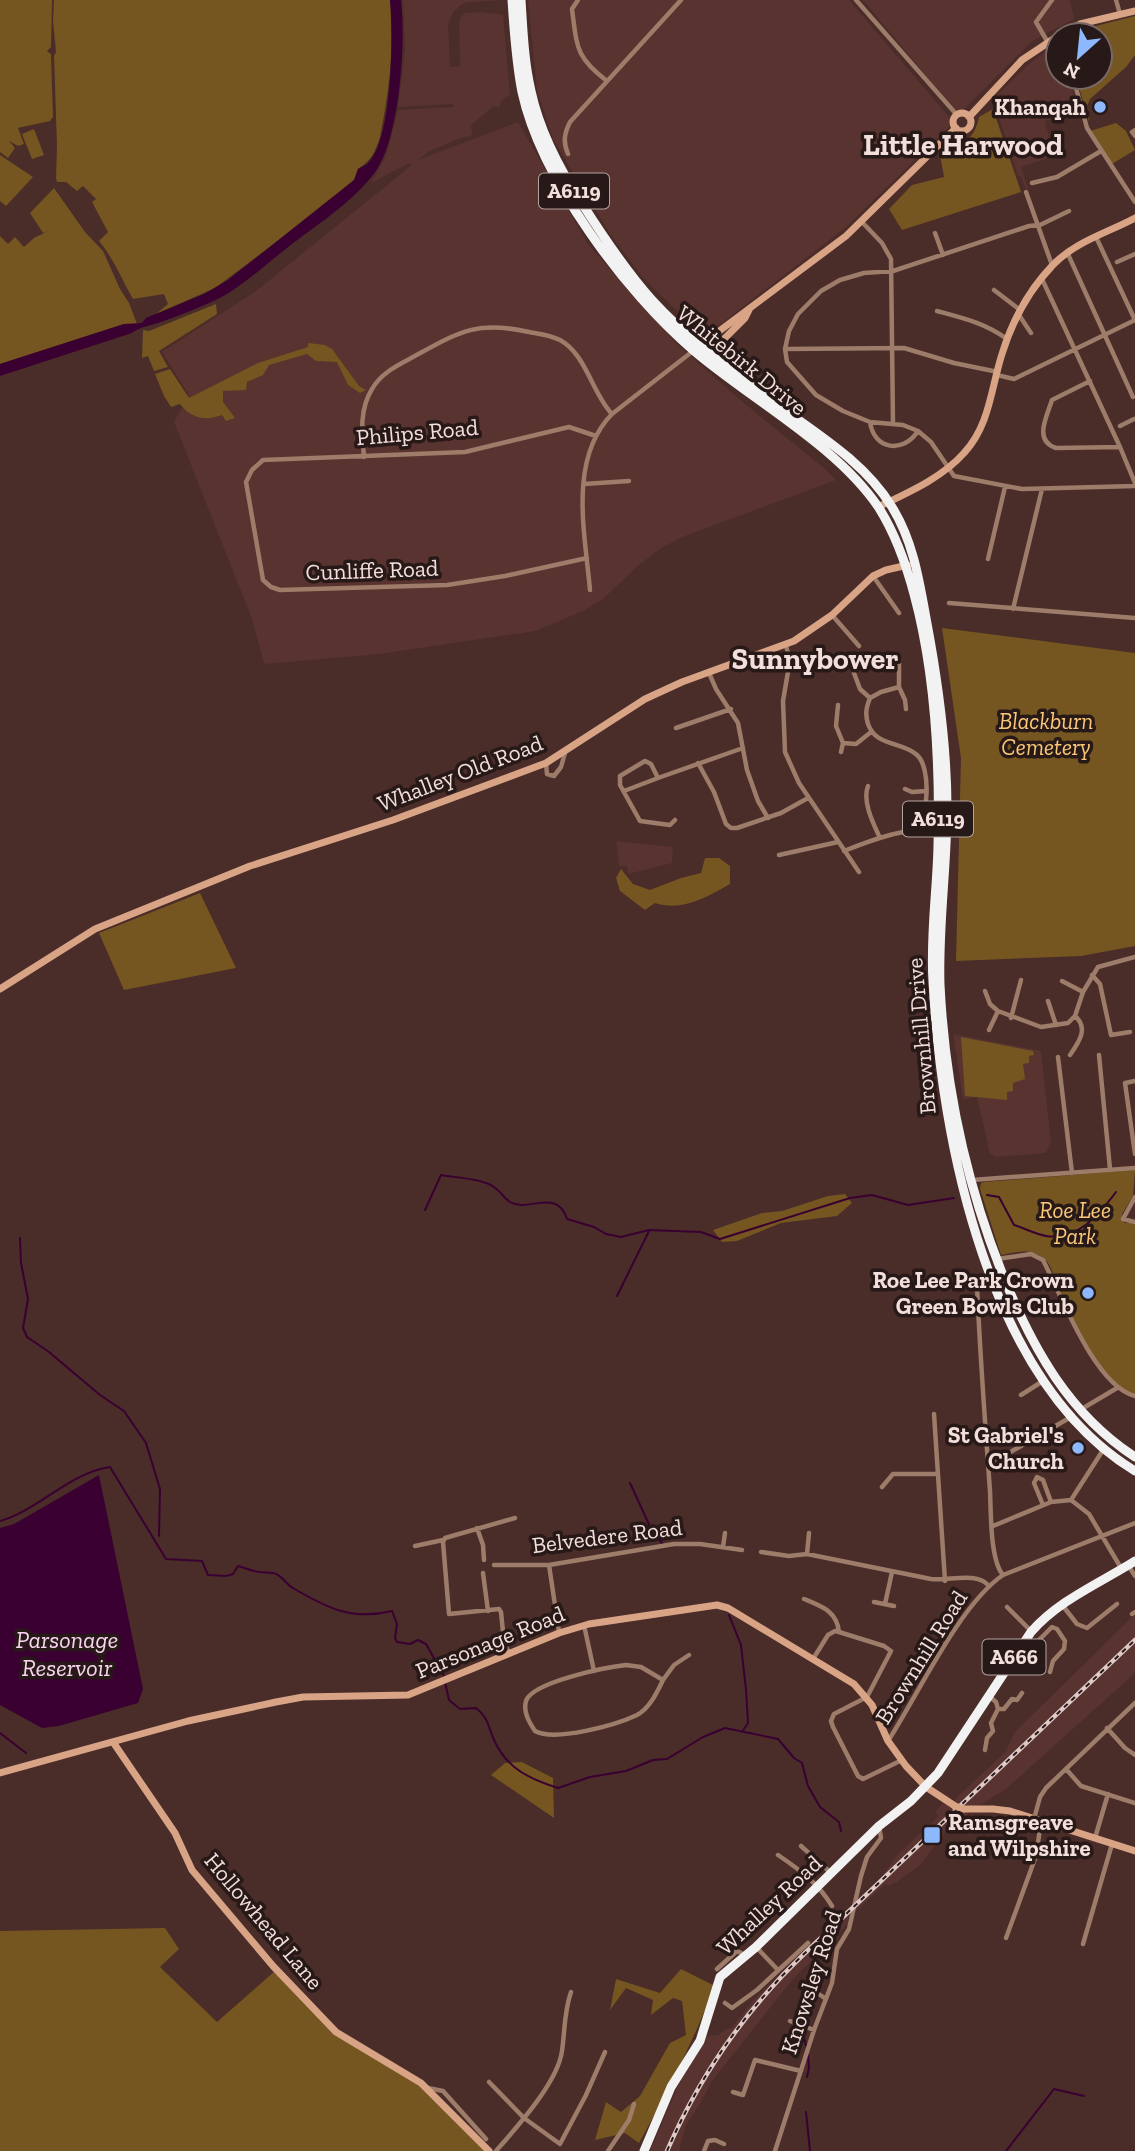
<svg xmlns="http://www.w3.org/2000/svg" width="1135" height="2151" viewBox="0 0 1135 2151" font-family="'Zilla Slab',serif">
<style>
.built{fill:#583330}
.green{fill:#755520}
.water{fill:#3a0031}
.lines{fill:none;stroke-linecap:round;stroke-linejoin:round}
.stream{stroke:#3a0031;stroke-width:2}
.street{stroke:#9d7c69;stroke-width:4.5}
.secondary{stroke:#d8a485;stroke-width:7}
.highway{stroke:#f2f2f2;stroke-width:9}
.rail-casing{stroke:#dfc9c6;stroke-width:4.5}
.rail{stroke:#271917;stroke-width:2;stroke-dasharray:5;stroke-linecap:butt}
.secondary-bridge{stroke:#d8a485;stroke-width:7}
.poi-dot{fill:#8eb8fd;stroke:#271917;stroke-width:2.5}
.labels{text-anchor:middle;stroke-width:7;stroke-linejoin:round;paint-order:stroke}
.shield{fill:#271917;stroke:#b5a3a0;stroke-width:2}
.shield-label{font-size:21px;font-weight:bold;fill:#f2dedb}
.poi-label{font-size:23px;font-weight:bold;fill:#f2dedb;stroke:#271917;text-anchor:end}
.street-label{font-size:23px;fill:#f2dedb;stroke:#271917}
.park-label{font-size:23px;font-style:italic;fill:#fbc879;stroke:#271917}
.water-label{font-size:24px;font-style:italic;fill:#fad4f0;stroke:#271917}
.district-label{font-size:30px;font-weight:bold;fill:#f2dedb;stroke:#271917}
</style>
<rect width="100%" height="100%" fill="#4a2c29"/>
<path class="built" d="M403,0h103l-37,2 -7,2 -8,7 -6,13 2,43 10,-1 -1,-42 2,-8 4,-3 16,-1 22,3 7,80 -8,5 -3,8 -5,-2 -24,20 3,9 -15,4 -30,13 -10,8 100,-38 70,122 57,65 33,36 66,58 80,65 12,12 -151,56 -22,11 -23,17 -37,35 -18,11 -49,21 -157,23 -111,10 -4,-1 -12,-44 -78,-197 15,-27 -27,-43 94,-61 157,-127h-5l-37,19 15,-27 12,-46 56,-3 -1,-3 -55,3 7,-57z
M528,0h321l101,118 -1,9 -104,101 -141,109 -61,-59 -33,-44 -57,-95 -16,-48z
M863,0h207l4,19 -43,23 -70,70h-2l-6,-4z
M1058,43v34h11l7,24 -8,6v9l-23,5 6,23 -5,15 -25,8 7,22 -2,1 -5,-14h-3l-25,-77 37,-36z
M616,841l57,6 -1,16 -44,11 -1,-8h-8z
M953,1034l88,17 10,91 -5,11 -50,4 -6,-3 -13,-57 -14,2z
M1135,1614v58l-2,3 -127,114 -26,16 -9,2 -15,-5 -1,-3 50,-47 10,-20z
M943,1803l26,11 -19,12 -30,39 -23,17 -9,4 -3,-2 -29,27v-11l22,-19 21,-28 40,-37 -4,-4z
M848,1908v16l-55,55 -81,102 -12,23 -14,21 -7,26h-29l27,-63 30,-52 11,-1 11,-7 2,1 23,-30z"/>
<path class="green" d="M0,0h52l-1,47 -4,4 4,3 2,63 -3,4 -32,7 6,16 -6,2 -9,-5 6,7 -7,10 -8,-6z
M54,0h336c5,47 -1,91 -10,137 -5,15 -8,23 -22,32l-4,11 -35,30 -104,78 -59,26 12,-10 -4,-10 -31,5c-11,-19 -19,-40 -34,-58l9,-9 -16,-30 4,-3 -13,-13 -6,5 -11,-9h-9l-1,-4 1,-32 -3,-90 2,-4 -3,-32z
M1135,16v39l-9,12 -36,32 -2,5 1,18 -13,-45h24v-42h-31l7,-4z
M993,109l28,83 -119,38 -13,-21 23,-24 32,-8 -4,-22c20,-6 35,-16 39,-38z
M1116,123l10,8 9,19 -23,14 -22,-33z
M34,129l10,26 -12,4 -10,-25z
M0,155l33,22 -27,29 -6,-5z
M54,188l31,44 18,19 17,38 9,14 8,21h-13l-124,40v-128l8,8 7,-7 9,10 10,-9 16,-8 -7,3 -13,-20z
M216,304l1,10 -58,37 9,16 -14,4 -6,-15 -6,2 1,-28 6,1z
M308,343l17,2 7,4 27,37 7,4 -6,3 -12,-8 -11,-23 -21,-1 -9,-7 -38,11 -6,10 -16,7 -1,8 -23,1v11l12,16 -9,3 -4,-6c-17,6 -30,4 -42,-11l-9,3 -7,-11 -9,-22 15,-5 19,29 69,-35 50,-16z
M942,628l193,25v293l-54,10 -125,5 5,-203z
M705,858h14l11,8v18c-23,13 -48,28 -75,19l-10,7 -25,-19 -4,-13 5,-9 12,15 17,6 31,-12 20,-5z
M200,893l36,75 -112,22 -25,-57z
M961,1037l72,14 1,4 -5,1v7l-6,1 2,15 -12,4v8l-6,1v8l-42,-4z
M1135,1170l-2,26 -11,18 2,9h11v172c-36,-15 -62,-75 -77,-109 -4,-9 -7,-23 -15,-28 -13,-10 -27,-6 -42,-3l-21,-66 1,-6 3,-1z
M845,1194l7,9 -15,13 -56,7 -44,18 -15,1 -9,-12 49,-17 20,-2 46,-15z
M522,1762l31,16 1,40 -63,-43 14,-12z
M165,1928l14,21 -19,18 57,55 59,-52 60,62 75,43 78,76h-489v-220z
M681,1969l34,17c-22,55 -47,106 -76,157l-14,-10 -30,7 11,-38 15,10 19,-16 30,-53 16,-8 -4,-34 -9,-3 -22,17 2,-15 -27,-12 -16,22 6,-31 44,14z"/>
<path class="water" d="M390,0h11c5,42 -1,136 -25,171 -22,30 -55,51 -84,73 -24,18 -46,40 -72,54 -19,9 -39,17 -59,24 -11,4 -20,4 -29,11l-132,43v-12l124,-40 18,-1 4,-5 58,-24 24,-14 126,-100 4,-11c3,-2 6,-3 9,-5 26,-22 26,-131 23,-164z
M99,1475l44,214 -5,14 -79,23 -17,2 -42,-23v-177l14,-4z"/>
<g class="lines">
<path class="stream" d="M987,1195l12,2 15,28c10,3 21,9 32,11 31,5 53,-21 70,-44
M425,1210l16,-35c15,3 40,3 53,12 6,4 10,11 16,15 18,11 47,-15 57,17l27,8 12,7 15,3 28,-7 52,2 19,7 130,-41 22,-3 36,10 46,-7
M20,1238l1,25 7,36 -5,29 4,9 22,15 51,43 24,16 22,32 14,46 -1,47
M617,1296l32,-65
M630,1483l23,50 9,10
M0,1521c39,-11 69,-48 110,-54l56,92 36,2 6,14 18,1 7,-2 5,-8c7,2 14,5 21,6 5,1 13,0 17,2 6,2 11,11 17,14 34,20 59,33 99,23l5,13 -2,14 2,4 13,2 8,-4 8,4 18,32
M729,1615l12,30 5,45 2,33 -6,9
M445,1682l4,18 11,9 16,-1c13,10 12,19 18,32 13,29 36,39 64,48l32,-11 36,-6 27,-11 14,-1 36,-22 22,-9 53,11 16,19 8,5 6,23 12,21 19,15 2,9
M0,1733l26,20
M800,2022c-5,-22 25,-25 21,-43 -1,-5 -4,-10 -6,-16
M801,2027l6,22
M807,2077l2,-9 -1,-13
M806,2112l4,39
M1006,2151l48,-62 30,7"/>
<path class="street" d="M578,0l-6,9c5,37 3,48 35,72
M856,0l101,115
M1116,0l4,14
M1047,41l-11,-19 16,-22
M1073,77l14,51 48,74
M1135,130l-3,2 3,4
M568,154c-5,-12 -4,-20 2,-32l111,-122
M1032,183l25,-6 44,-26
M1026,192l26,73
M1069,211l-29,14 -11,1 -136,45 -29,2 -24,7 -19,11 -23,23 -9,17 -4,18 2,13 29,33 27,16 27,11 33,3 15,6 13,11 23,34 68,13 113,-3
M862,222l20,21 9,16 2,165
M935,233l8,22
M1096,237l39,83
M1067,252l66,145
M1117,262l18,-8
M1042,279l78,168 15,36
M994,290l26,20
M937,311c26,7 48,12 70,28
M1019,315l12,18
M785,349l119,-1 50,15 44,9
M997,375l17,4 121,-59
M1090,381l-38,19c-5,16 -19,41 4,48l64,-1
M870,422c4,28 33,32 48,9
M1120,426l14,-7
M364,457c-2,-23 -5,-47 8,-68 9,-16 26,-24 41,-32 46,-25 63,-37 116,-25 11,2 21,3 31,8 26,14 32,53 52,74
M584,484l45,-3
M587,558l-82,18 -58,9 -167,5 -9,-3 -8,-7 -17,-98 6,-12 11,-10 202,-8 104,-25 27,9
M988,559l17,-72
M873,576l26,37
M590,590c-5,-57 -22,-131 22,-176l81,-63
M949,603l186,15
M1013,609l29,-120
M832,615l27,31
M786,646l4,14 -7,41 2,51 14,31 60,89
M899,659v28l6,13 1,9
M709,673l7,16 22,34 9,47 11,31 10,17
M854,673l6,16 10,9 11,-6 18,-5
M838,705l-2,21 7,17 13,1 15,-12
M676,728l55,-19
M841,752l2,-9
M698,763l16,29 12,32 5,4h6l44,-15 27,-15
M546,764l1,10 7,2 7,-9 4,-14
M868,786c-6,15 5,37 12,52
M905,789l7,3 14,-1
M624,791l34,-13
M675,820l-5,5 -30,-4 -20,-36v-9l25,-15 6,3 7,14 85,-30
M844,851c15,-6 31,-12 46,-16 7,-2 15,-3 22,-5 18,-9 19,-63 5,-75 -15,-14 -41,-8 -49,-31 -3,-10 -2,-16 2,-26
M779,855l59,-13
M1092,975l8,9 11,51 19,-3
M1062,981l21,11
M985,991l5,13 8,7 43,16 27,-4 7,-7
M1048,1001l8,24
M1075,1016l8,-24 15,-25 37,-10
M1011,1018l10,-38
M989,1030l9,-19
M1070,1055c9,-13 19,-27 5,-39
M1099,1055l11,114
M1058,1057l14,116
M1135,1081l-10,2 10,71
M972,1180l163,-12
M1135,1197l-12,22 12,3
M997,1259l34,-5 12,6c18,35 52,126 92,136
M984,1276l-3,1 -4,9c3,68 8,137 13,205 1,21 0,69 13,84
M1021,1395l22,-14
M1080,1410l37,-22
M934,1414l11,167
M988,1465l83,-48
M882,1487l11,-13h45
M1071,1500l32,-50
M1043,1505l-9,-22 3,-6 6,3 8,22
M993,1526l58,-24 20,-2 18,14 32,54
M477,1528l6,17 1,15
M415,1546l28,-6
M723,1547l2,-14
M761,1552l28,4 18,-2 124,25c18,2 45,-7 57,6
M807,1554l2,-21
M494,1565h55l125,-21h26l42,6
M549,1565l10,67
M1128,1565l7,11
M483,1573l5,38
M804,1599c17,7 33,12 35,33l-4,-1 -7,4 -15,24
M874,1602l20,4
M885,1604l7,-32
M1063,1606l14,18 10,4 30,-24
M1007,1607l24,24
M1132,1614l3,-2
M584,1625l10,46
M839,1632l45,14 7,5 -24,46 -33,17 -3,7 2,6 25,49 5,3 39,-19
M1035,1644l17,-17 5,2 8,12 -1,8 -11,12 -3,11
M509,1653l-5,-11 -3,-30 -2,-3 -50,5 -6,-72 2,-4 70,-20
M626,1665l15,2 22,13c-6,12 -13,28 -26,35 -21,10 -82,27 -102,16 -6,-9 -12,-19 -9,-30 6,-19 81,-34 100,-36z
M663,1680l11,-15 15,-10
M989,1696l7,6 2,7
M1107,1728l18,20 10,7
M888,1741c30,-46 71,-136 115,-166l132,-52
M985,1750l2,-12 6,-7 -2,-8 7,-14h6l8,-10 5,1 5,-7
M1066,1769l15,17 54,17
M1034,1819l6,-22 6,-9 89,-85
M1095,1838l13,-44
M801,1846l30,27
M778,1855c22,15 40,28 54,51
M1006,1938l30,-82 5,-34
M1083,1944l29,-100
M757,1948l21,22
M717,1969l20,-18 8,4
M813,1990l13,9
M725,2003l7,5 25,-18 51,-47
M790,2021l24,9
M489,2082l35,36 36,26 26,-49 19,-43
M428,2088l15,3 43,48
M733,2092l10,3 12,-35 46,11
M496,2151c21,-24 62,-69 66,-100 3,-21 2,-39 9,-59
M608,2151l21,-31 5,-16
M704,2151l4,-10 7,-1 9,4
M775,2151l39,-121 18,-47 5,-34 12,-20 12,-53 6,-19 14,-19 -2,-12"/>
<path class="secondary" d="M1059,35l21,-11 55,-13
M953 122a9 9 0 1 1 18 0a9 9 0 1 1-18 0Z
M969,117l53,-57 36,-24
M698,347l148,-111 110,-108
M722,361l-3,-5 -1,-11 27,-27 4,-8
M878,507c29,-14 64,-29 86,-54 26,-28 27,-65 38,-99 10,-32 27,-64 50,-88 22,-24 55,-33 83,-48
M0,989l95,-60 155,-63 143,-46 153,-57 99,-64 37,-17 112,-41 38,-26 41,-39 13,-6 22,-5
M113,1742l62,91 17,37 81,96 63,66 85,51 68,68
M0,1773l188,-52 88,-19 27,-5 105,-2 151,-62 30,-9 128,-19 11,3 126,76 18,21 16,36 18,25 20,21 29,19
M964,1809h29l17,2 125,40"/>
<path class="highway" d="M512,0c2,31 4,62 10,92 19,87 104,201 171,258 57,49 144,95 186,158 17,27 27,56 35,86 22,81 26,168 24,252 -1,45 -8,90 -5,135 8,159 55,401 202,490
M521,0c2,31 3,61 10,91 9,42 29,79 52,114 21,33 43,66 69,95 32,35 70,64 108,92 45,35 102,65 132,115 21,34 27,72 34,111 12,63 21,127 21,191 0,59 -9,117 -7,176 5,101 26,199 64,293 29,71 65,136 131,179
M644,2151l27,-64 29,-46 20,-64 36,-30 123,-121 32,-25 27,-28 93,-141c28,-32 69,-49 104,-71"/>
<g class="rail-casing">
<path id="rail" d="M667,2151c33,-76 78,-141 138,-198l330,-313"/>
</g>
<use href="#rail" class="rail"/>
<path class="secondary-bridge" d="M955,1806l9,3"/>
</g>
<g class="poi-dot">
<circle cx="1100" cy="107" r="7"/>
<circle cx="1088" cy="1293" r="7"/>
<circle cx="1078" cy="1448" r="7"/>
<rect x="923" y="1826" width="18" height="18" rx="3.5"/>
</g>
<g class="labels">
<g class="shield">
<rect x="539" y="173.5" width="70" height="35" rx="5"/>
<rect x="903" y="801.5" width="70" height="35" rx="5"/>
<rect x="982.5" y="1639.5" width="63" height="35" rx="5"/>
</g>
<g class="shield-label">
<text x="574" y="198">A6119</text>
<text x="938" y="826">A6119</text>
<text x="1014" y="1664">A666</text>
</g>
<g class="poi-label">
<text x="1086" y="115">Khanqah</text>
<text x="1074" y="1288">Roe Lee Park Crown<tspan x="1074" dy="26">Green Bowls Club</tspan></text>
<text x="1064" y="1443">St Gabriel's<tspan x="1064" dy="26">Church</tspan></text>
<text x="948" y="1830" text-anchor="start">Ramsgreave<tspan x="948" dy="26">and Wilpshire</tspan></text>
</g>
<g class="street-label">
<text transform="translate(742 360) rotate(39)" y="8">Whitebirk Drive</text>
<text transform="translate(417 432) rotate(-5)" y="8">Philips Road</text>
<text transform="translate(372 570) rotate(-2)" y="8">Cunliffe Road</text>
<text transform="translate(460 773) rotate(-21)" y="8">Whalley Old Road</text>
<text transform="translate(921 1036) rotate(-95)" y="8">Brownhill Drive</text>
<text transform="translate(607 1536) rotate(-7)" y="8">Belvedere Road</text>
<text transform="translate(490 1642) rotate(-22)" y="8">Parsonage Road</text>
<text transform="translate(921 1657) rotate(-58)" y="8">Brownhill Road</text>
<text transform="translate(769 1905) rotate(-43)" y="8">Whalley Road</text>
<text transform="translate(264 1921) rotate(50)" y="8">Hollowhead Lane</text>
<text transform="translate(811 1982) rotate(-72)" y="8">Knowsley Road</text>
</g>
<g class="park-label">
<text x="1046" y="729">Blackburn<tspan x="1046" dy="26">Cemetery</tspan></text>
<text x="1075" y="1218">Roe Lee<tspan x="1075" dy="26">Park</tspan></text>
</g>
<g class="water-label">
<text x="67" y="1648">Parsonage<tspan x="67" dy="28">Reservoir</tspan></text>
</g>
<g class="district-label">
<text x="963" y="155">Little Harwood</text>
<text x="815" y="669">Sunnybower</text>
</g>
</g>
<g transform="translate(1079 56) rotate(207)"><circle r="33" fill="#271917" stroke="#786865" stroke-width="2"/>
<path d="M0-5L12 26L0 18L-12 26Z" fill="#8eb8fd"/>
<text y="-10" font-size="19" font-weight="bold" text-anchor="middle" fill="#f2dedb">N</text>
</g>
</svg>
